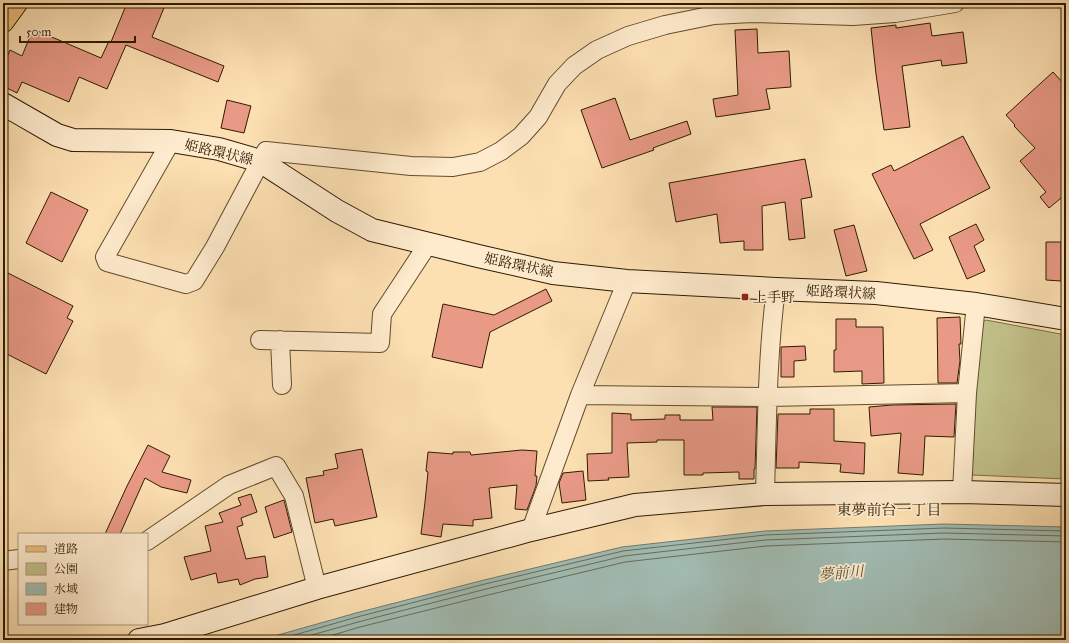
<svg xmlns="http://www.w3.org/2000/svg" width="1069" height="643" viewBox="0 0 1069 643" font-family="'IM FELL Great Primer','Noto Serif JP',serif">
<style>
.green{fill:#c2c18a;stroke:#786e45}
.water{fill:#a1bcb3;stroke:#737b6b}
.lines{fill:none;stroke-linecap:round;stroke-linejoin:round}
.shore{stroke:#686b5a;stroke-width:1}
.building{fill:#e99a87;stroke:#2f1a00}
.street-casing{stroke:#624c2c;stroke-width:20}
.secondary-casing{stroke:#2f1a00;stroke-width:24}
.primary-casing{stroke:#2f1a00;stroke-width:24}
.street{stroke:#feebcd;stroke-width:18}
.secondary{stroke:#feebcd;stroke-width:22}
.primary{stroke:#eec079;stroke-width:22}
.poi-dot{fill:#8f2418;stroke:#feebcd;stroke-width:1.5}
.labels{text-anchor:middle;stroke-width:3.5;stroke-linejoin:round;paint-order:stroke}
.street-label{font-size:14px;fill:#2f1a00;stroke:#feebcd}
.poi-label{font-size:14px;fill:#2f1a00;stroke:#feebcd;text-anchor:start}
.neighbourhood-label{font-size:15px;fill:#2f1a00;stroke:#feebcd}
.water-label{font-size:15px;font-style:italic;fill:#57533f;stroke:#feebcd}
</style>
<rect width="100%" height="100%" fill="#fde0b2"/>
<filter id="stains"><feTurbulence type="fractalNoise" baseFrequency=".005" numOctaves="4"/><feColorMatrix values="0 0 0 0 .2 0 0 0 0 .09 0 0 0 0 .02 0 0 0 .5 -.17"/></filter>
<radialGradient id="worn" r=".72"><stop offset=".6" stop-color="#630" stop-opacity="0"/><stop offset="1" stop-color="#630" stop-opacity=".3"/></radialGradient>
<path class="green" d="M986,320l80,15v144l-94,-4 7,-151z"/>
<path class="water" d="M944,524l122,3v113h-800l12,-5 78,-22 128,-33 138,-33 143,-16z"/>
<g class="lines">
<path class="shore" d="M277,640l80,-23 128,-33 138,-33 142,-16 179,-7 122,3
M294,640l64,-18 128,-33 138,-33 141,-16 179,-7 122,3
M316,640l44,-13 128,-32 137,-33 141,-16 178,-7 122,3"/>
</g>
<path class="building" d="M127,3h39l-14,34 72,29 -6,16 -92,-37 -19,44 -28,-12 -10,25 -47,-20 -5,11 -14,-7v-20l7,-16 12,6 11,-27 68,29 8,-17 2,1z
M930,23l2,13 31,-4 4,31 -25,3 -1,-6 -39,6 8,61 -26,3 -8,-56 -5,-46 25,-3v3z
M757,29l1,24 31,-2 2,36 -25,2 4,20 -54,8 -3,-18 25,-4 -3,-65z
M1053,72l13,14v108l-17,14 -9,-11 6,-5 -26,-31 15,-13 -21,-22 1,-1 -9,-10z
M615,98l15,42 57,-19 4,13 -38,14 1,2 -52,18 -21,-58z
M227,100l24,6 -7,27 -23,-5z
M963,136l27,52 -70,36 13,26 -19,9 -42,-85 19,-9 3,6z
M805,159l7,38 -11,2 4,39 -16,2 -4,-38 -23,4 1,44h-19v-9l-24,2 -3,-29 -41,8 -7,-39z
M51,192l37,18 -26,52 -36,-19z
M976,224l8,16 -10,6 11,25 -18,8 -18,-42z
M854,225l13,46 -21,5 -12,-46z
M1046,242h15v39l-15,-1z
M6,272l67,34 -6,12 6,3 -27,53 -43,-22v-73z
M546,289l6,12 -62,31 -8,36 -50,-11 11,-53 51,11z
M960,317l1,27h-2l1,17 -3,22h-19l-1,-65z
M836,319h20v8h27l1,56 -22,1v-13l-28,1v-22h2z
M805,346l1,14 -12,1v16h-13v-30z
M956,404l-2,33 -29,-1 -2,39 -25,-2 3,-40 -30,3 -2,-29 23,-2z
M712,407h45l-2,62h-1v10h-15v-7l-36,1v2h-19v-35h-27v2l-30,1 2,34 -21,1 1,2 -21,1 -1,-27 25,-1v-40l19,1v6l34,-1v-4h15v5h33z
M810,409h24v32l31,2 -1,31 -24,-2 1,-8 -42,-2v6h-23l2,-54h32z
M148,445l22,11 -8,16 29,8 -4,13 -26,-6 -16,-9 -25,56h-15l22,-48z
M362,449l15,68 -42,9 -2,-7 -18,4 -9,-45 18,-3 -1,-4 15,-3 -3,-14z
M522,450l15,1 -2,25h2l-1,10 -9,24 -12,-1 2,-24 -28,3 3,30 -19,2v6l-30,-2 -2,13 -20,-3 4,-32 3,-30 -2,-1 2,-19 25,2v-2h17l1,3z
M583,471l3,29 -24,3 -3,-20 4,-10z
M251,494l6,18 -16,6 2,7 -6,2 9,32 19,-3 3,21 -13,2 -15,6 -2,-6 -20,4 -2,-10 -25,7 -7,-23 27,-6 -6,-25 18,-4 -4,-9 22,-8 -3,-7z
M284,500l8,32 -18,6 -9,-31z"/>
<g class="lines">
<g class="street-casing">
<path id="street" d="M171,141l-66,116 2,5 79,22 8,-3 21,-34 51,-96 145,15 42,1 27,-5 21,-11 20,-15 17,-19 19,-33 17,-18 23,-16 31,-14 37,-11 49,-10 38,-2 101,3 42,-3 60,-10
M260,340l120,3 2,-29 46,-70
M280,340l2,45
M580,395l188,2 199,-4
M962,492l5,-99 9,-89
M765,494c2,-68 2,-137 11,-205
M531,530l49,-135 47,-114
M147,541l82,-56 47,-19 18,30 23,92
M3,561l16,-2"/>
</g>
<g class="secondary-casing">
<path id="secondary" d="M3,104l54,31 16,5 98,1 48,8 41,12 77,50 35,19 106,26 75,17 74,8 149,8 100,4 100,11 90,15
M139,640l26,-5 152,-47 214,-58 104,-25 130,-11 197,-2 104,3"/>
</g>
<g class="primary-casing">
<path id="primary" d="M3,21l13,-18"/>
</g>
<use href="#street" class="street"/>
<use href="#secondary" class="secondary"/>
<use href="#primary" class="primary"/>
</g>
<rect class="poi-dot" x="741" y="293" width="8" height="8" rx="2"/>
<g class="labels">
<g class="street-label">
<text transform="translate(219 152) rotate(13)" y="5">姫路環状線</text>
<text transform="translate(519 265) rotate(12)" y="5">姫路環状線</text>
<text transform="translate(841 292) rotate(3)" y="5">姫路環状線</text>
</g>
<g class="poi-label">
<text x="753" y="302">上手野</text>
</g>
<g class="neighbourhood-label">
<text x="889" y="515">東夢前台一丁目</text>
</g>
<g class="water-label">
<text transform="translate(841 573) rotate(-5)" y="5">夢前川</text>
</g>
</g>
<rect width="1069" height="643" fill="none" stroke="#fde0b2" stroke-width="16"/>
<rect x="4" y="4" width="1061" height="635" fill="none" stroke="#2f1a00" stroke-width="2"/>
<rect x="8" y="8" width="1053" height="627" fill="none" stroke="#2f1a00"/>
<rect x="18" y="533" width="130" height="92" fill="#feebcd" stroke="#ab977b"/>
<rect x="26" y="546" width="20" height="6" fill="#eec079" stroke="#ab977b"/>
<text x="54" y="553" font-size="12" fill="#2f1a00">道路</text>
<rect x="26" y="563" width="20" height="12" fill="#c2c18a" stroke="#ab977b"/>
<text x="54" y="573" font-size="12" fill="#2f1a00">公園</text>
<rect x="26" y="583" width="20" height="12" fill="#a1bcb3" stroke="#ab977b"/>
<text x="54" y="593" font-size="12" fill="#2f1a00">水域</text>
<rect x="26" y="603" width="20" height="12" fill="#e99a87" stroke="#ab977b"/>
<text x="54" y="613" font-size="12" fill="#2f1a00">建物</text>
<path d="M20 36v6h115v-6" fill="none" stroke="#2f1a00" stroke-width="2"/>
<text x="26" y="36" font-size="12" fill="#2f1a00" stroke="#feebcd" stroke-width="3" paint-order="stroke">50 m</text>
<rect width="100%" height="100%" filter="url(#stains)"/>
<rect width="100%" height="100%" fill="url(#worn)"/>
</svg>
